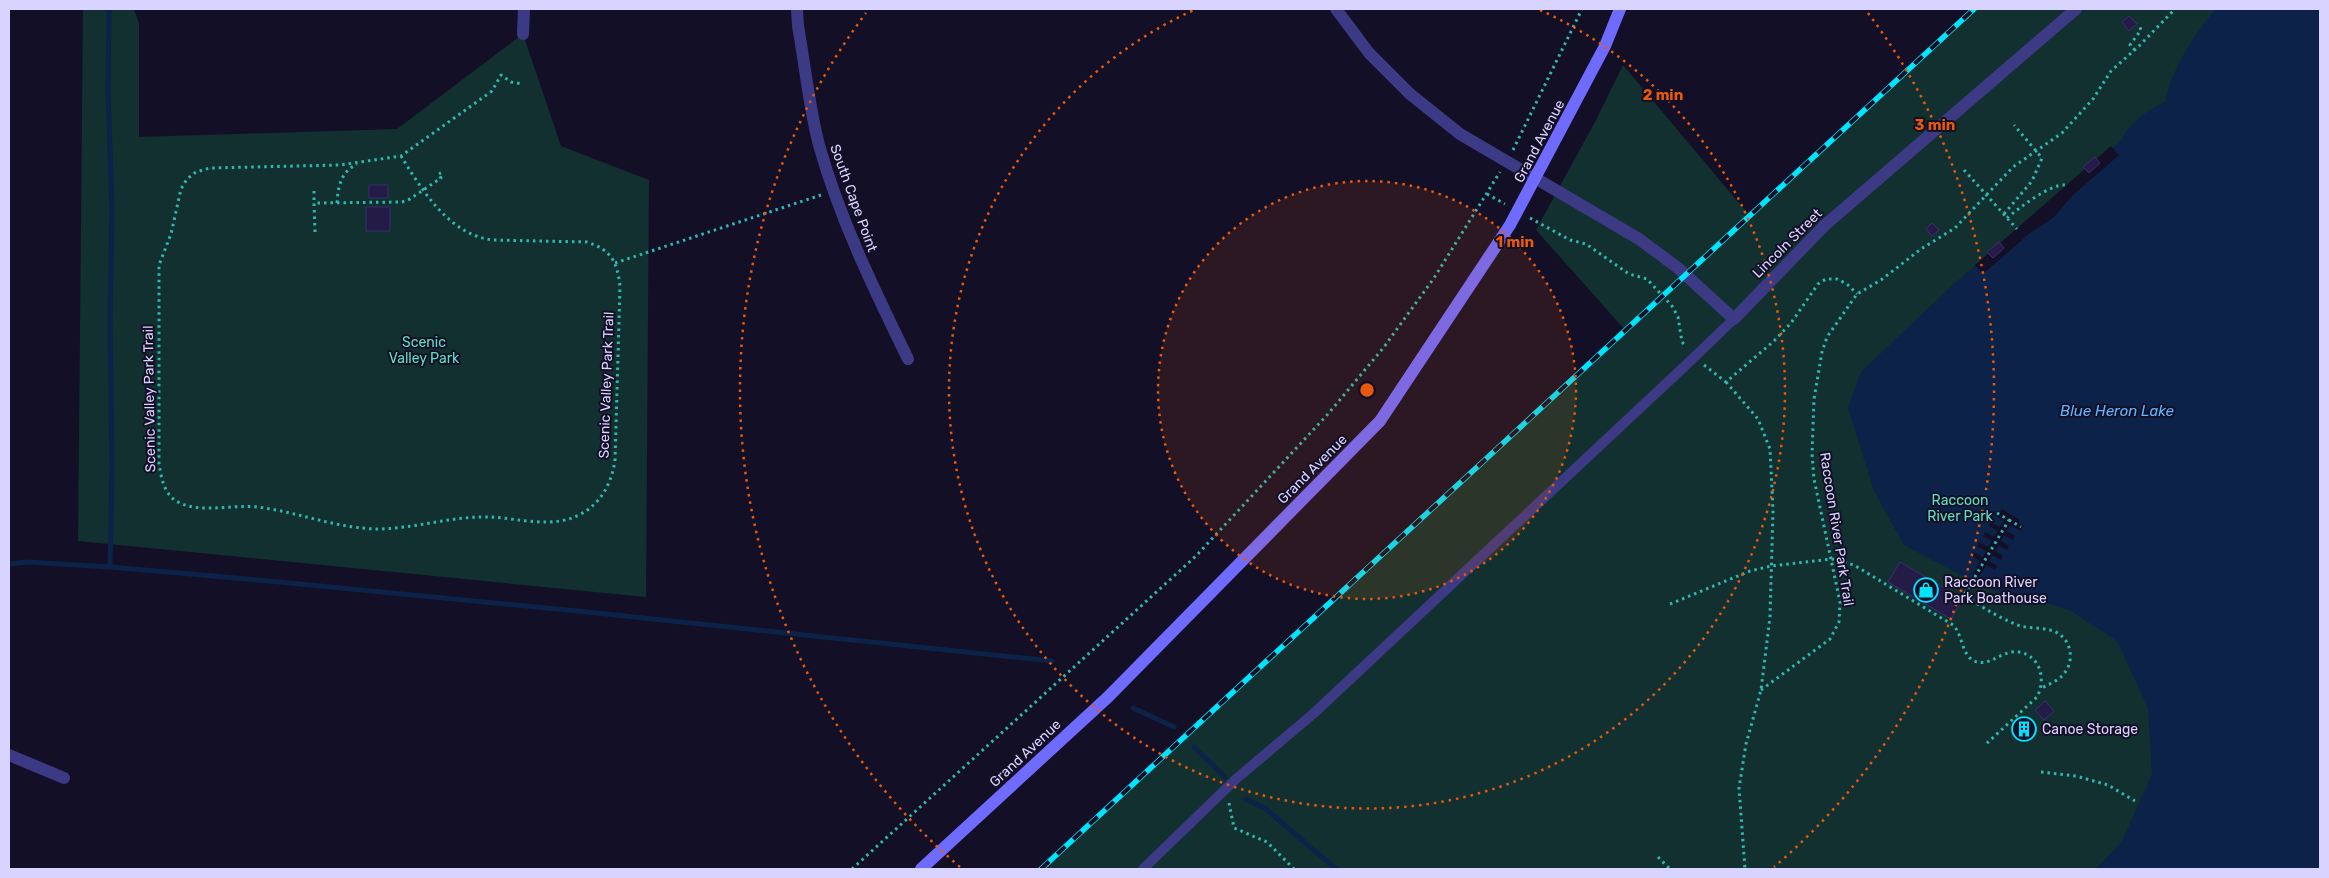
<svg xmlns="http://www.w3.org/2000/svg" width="2329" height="878" viewBox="0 0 2329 878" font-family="Rubik,sans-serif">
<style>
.green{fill:#12302f}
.water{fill:#0c2248}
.pier{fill:#130f26}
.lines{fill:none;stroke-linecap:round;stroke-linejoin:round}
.stream{stroke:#0c2248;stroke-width:5}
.building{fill:#241b47;stroke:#3b2d73}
.path{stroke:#2fb8b0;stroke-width:3;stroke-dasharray:2.5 4;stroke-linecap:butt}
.lane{stroke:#3d3a85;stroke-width:10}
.street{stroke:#3d3a85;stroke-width:12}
.secondary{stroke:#6f6bff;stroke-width:12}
.rail-casing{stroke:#00e5ff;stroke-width:5.5}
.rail{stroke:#130f26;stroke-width:4;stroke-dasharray:11;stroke-linecap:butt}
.ring{fill:none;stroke:#e8590c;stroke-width:2.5;stroke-dasharray:2.5 5}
.labels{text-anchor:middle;stroke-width:4;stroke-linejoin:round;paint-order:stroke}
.street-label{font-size:14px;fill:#d9d4ff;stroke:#130f26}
.park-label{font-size:14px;fill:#5fe0c0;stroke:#130f26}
.poi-label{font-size:14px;fill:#d9d4ff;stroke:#130f26;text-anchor:start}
.water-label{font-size:15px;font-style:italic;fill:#62b6ff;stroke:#130f26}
.centre{fill:#e8590c;stroke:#130f26;stroke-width:2.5}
.ring-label{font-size:15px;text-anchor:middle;font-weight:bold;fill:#e8590c;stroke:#130f26;stroke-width:4;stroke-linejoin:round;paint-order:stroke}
</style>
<rect width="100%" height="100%" fill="#130f26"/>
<path class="green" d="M83,9h51l5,15v113l258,-8 126,-95 38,112 88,34 -3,417 -568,-56z
M1974,9h346v860h-1279l584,-539 -89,-100 60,-110 27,-55 126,150z"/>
<path class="water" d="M2216,9h104v860h-224l26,-28 30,-67 -4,-66 -31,-67 -46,-30 -21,-7 -41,-8 -31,-12 -74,-39 -30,-54 -26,-83 13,-36 96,-91 162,-138c10,-19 26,-32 46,-41 8,-35 28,-66 51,-93z"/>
<path class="pier" d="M2111,146l8,9 -47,41 -19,22 -23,15 -47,41 -8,-9z
M2002,509l18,11 -1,3 5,3 -3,5 -11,-6 -4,6 9,5 -2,4 -9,-5 -3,6 8,5 -2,4 -8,-5 -4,6 8,5 -2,4 -9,-5 -3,6 8,5 -2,4 -8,-5 -13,19 -5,-2 11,-21 -9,-6 2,-3 10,5 3,-6 -9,-5 2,-4 9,5 4,-6 -9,-5 2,-4 9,5 4,-6 -9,-5 2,-4 9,5 4,-6 -10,-6 3,-4 3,1z"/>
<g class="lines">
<path class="stream" d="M109,9l-1,84 4,116 -2,112 2,147 -2,99
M9,564l19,-2 82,5 159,14 318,31 465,49
M1133,708l41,19
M1194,747l31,30
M1246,799l20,10 70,60"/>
</g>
<path class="building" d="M2129,16l8,8 -8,7 -7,-9z
M2095,157l5,6 -11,10 -6,-6z
M369,185h19v13h-19z
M366,207h24v24h-24z
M1932,223l7,7 -7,6 -6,-7z
M1999,242l5,6 -11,10 -6,-6z
M1900,562l63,37 -12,20 -63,-37z
M2045,701l9,10 -10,9 -9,-10z
M2024,720l9,9 -10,9 -9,-9z"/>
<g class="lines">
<path class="path" d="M2135,50l-5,-5 11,-15 -2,-5
M1513,150l69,-141
M401,156c21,34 48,79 92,84l94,2c24,8 30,19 33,44l-5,175c-4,23 -14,43 -36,54 -28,14 -61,3 -90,2 -37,-1 -72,11 -109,12 -43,0 -81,-17 -123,-22 -25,-3 -56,7 -79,-5 -14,-7 -17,-25 -19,-39v-198l12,-31 10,-45 6,-10 9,-7 14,-4 130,-3 61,-9 91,-65 9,-16 10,7 11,2
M1964,170l53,59
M314,191v12
M1487,194l18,10
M337,203c1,-17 4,-31 20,-39
M2004,214l28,-33 10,-23 -28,-33
M1530,218l40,22 16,4 43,30 18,5 25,27 6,11 4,25 4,4
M2007,218c12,-10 43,-34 58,-33
M315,232l-1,-29 88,-1 8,-3 31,-21 -3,-4 3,-1
M615,263l206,-68
M1704,365l22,17 48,-41 17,-18 27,-39 8,-5h11l10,5 10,10
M1726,382l32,37 12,30 3,62 -3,106 -9,73 -15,54 -7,44 6,81
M1997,513l12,7 -45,75c16,11 34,22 51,29 11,5 24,3 35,6 21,5 27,31 12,46 -5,5 -13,8 -20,12
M2009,520l12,7
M1670,604l80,-33 21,-5 61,-7 22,6 99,60c10,10 8,29 21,36 15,7 29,-12 45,-9 22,4 27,28 18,45l-52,48
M1761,690l69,-51 9,-17 1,-20 -26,-123 -2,-25 2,-55 8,-47 5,-15 30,-43 24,-14 40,-31 34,-21 58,-61 49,-34 31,-34 18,-28 28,-25 36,-37
M2041,772l35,4 32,9 27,16
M1229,803l5,25 33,14 27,27
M1658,857l12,12
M852,869l344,-313 132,-142 56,-67 50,-69 66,-106"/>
<path class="lane" d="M1143,869l93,-90 77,-65 373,-349 48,-46"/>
<path class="street" d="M797,9l1,17c7,39 11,81 21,119 21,75 55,144 89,214
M1336,9l33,44 41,41 50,40 179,105 39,29 56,51 91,-94 251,-216
M523,34l1,-25
M9,755l55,23"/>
<path class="secondary" d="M921,869l187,-172 272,-276 130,-196 95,-179 15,-37"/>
<g class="rail-casing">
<path id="rail" d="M1041,869l933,-860"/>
</g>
<use href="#rail" class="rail"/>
</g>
<circle cx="1367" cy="390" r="209" fill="#e8590c" fill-opacity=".12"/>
<g class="ring">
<circle cx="1367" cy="390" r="209"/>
<path d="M1540 10A418 418 0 1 1 1194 10"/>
<path d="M960 867A627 627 0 0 1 866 13M1868 13A627 627 0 0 1 1774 867"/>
</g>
<defs>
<g id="shop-ring" transform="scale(1.25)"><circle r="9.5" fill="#130f26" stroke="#00e5ff" stroke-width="1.5"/><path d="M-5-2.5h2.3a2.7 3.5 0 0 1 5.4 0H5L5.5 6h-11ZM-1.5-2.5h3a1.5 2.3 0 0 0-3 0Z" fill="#00e5ff"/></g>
<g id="building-ring" transform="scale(1.25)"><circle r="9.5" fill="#130f26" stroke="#00e5ff" stroke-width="1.5"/><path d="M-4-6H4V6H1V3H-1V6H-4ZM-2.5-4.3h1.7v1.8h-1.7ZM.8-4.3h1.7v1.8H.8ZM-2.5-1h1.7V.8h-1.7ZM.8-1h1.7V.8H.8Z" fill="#00e5ff"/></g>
</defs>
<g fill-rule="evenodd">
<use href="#shop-ring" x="1926" y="590"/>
<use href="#building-ring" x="2024" y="729"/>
</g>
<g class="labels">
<g class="street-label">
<text transform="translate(1539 141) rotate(-62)" y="5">Grand Avenue</text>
<text transform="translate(854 198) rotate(70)" y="5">South Cape Point</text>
<text transform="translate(1787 243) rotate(-45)" y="5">Lincoln Street</text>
<text transform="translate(606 385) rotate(-88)" y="5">Scenic Valley Park Trail</text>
<text transform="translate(149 399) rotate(-91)" y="5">Scenic Valley Park Trail</text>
<text transform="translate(1312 469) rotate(-45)" y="5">Grand Avenue</text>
<text transform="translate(1837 529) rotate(81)" y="5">Raccoon River Park Trail</text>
<text transform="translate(1025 753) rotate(-43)" y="5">Grand Avenue</text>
</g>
<g class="park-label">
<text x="424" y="347">Scenic<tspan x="424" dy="16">Valley Park</tspan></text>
<text x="1960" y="505">Raccoon<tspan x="1960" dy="16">River Park</tspan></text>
</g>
<g class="poi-label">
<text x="1944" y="587">Raccoon River<tspan x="1944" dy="16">Park Boathouse</tspan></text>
<text x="2042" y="734">Canoe Storage</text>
</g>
<g class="water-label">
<text x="2117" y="416">Blue Heron Lake</text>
</g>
</g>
<circle cx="1367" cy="390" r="8" class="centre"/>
<g class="ring-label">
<text x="1663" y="100">2 min</text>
<text x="1935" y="130">3 min</text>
<text x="1515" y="247">1 min</text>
</g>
<rect width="2329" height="878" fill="none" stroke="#d9d4ff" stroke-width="20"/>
</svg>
